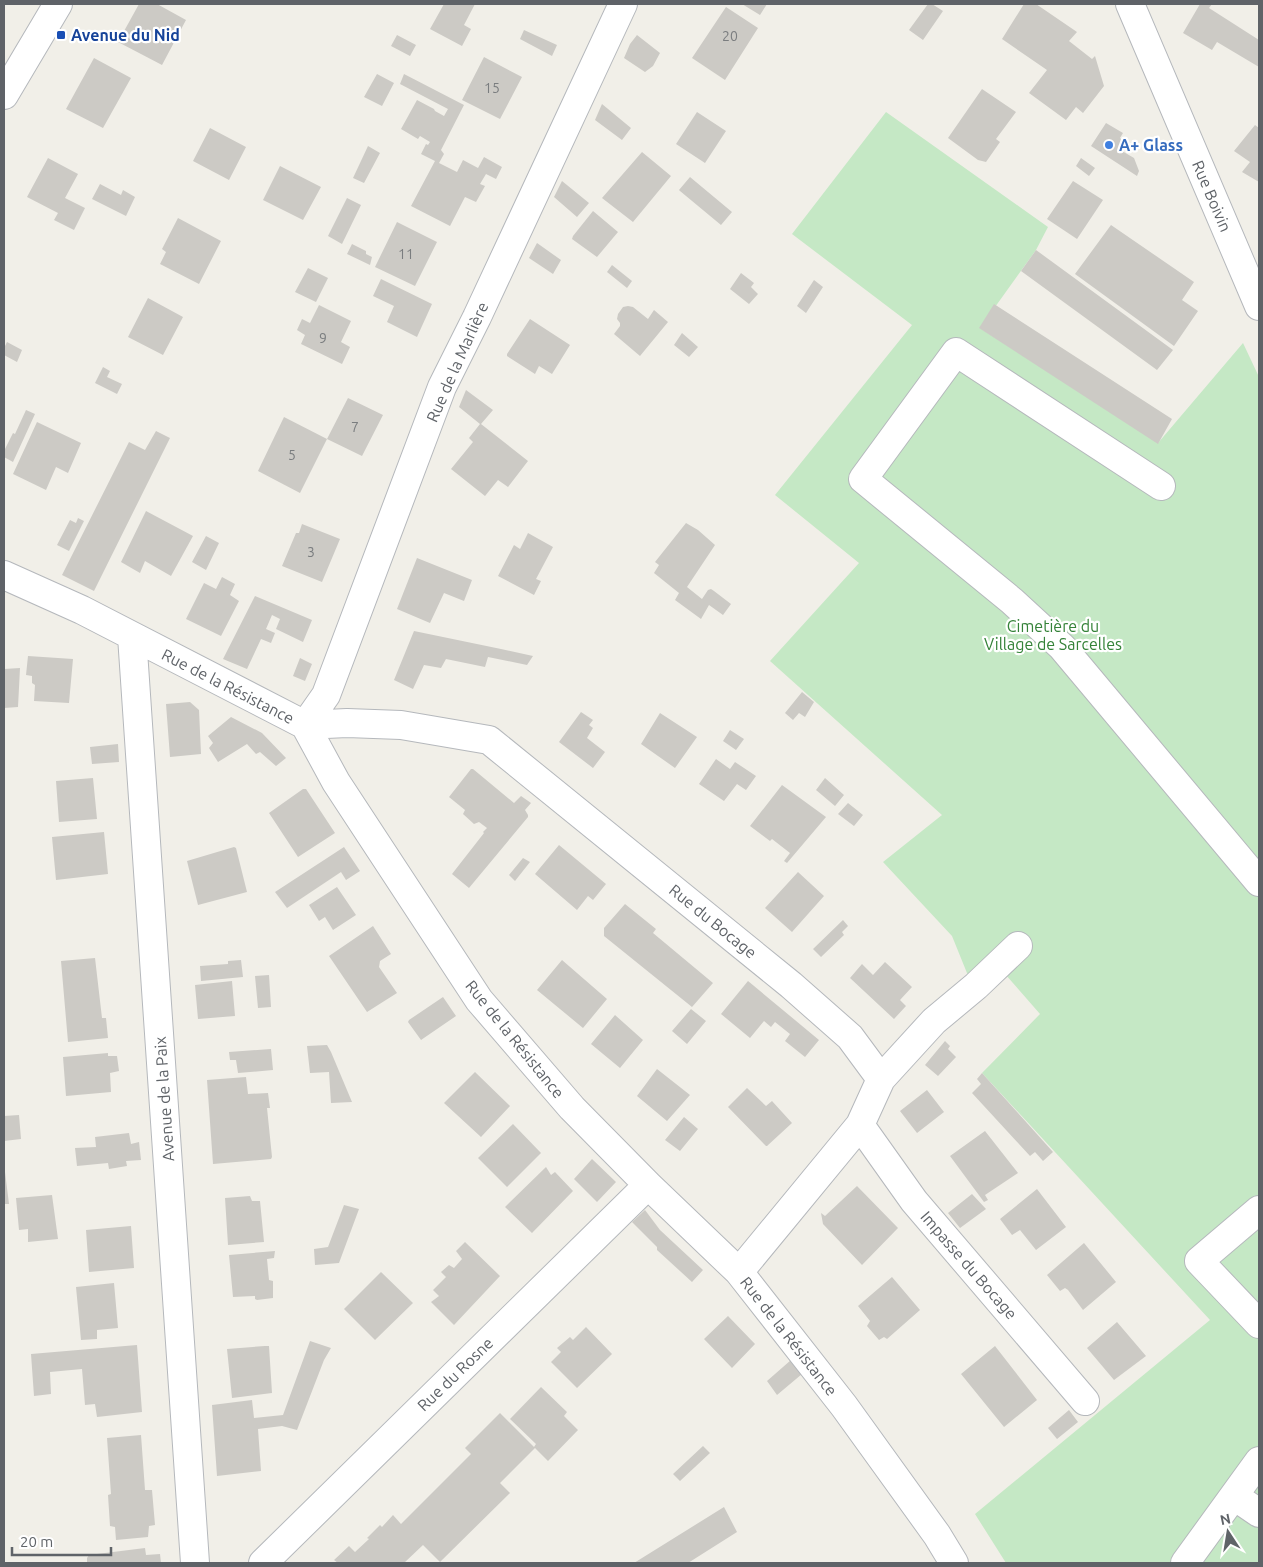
<svg xmlns="http://www.w3.org/2000/svg" width="1263" height="1567" viewBox="0 0 1263 1567" font-family="Ubuntu,sans-serif">
<style>
.green{fill:#c5e8c5}
.building{fill:#cccac5}
.lines{fill:none;stroke-linecap:round;stroke-linejoin:round}
.minor-casing{stroke:#b5b8bc;stroke-width:30}
.minor{stroke:#fff;stroke-width:28}
.transit-dot{fill:#1a4fb4;stroke:#fff;stroke-width:2}
.shop-dot{fill:#3f7fe0;stroke:#fff;stroke-width:2}
.labels{text-anchor:middle;stroke-width:4.5;stroke-linejoin:round;paint-order:stroke}
.number-label{font-size:14px;fill:#7a7d7f}
.transit-label{font-size:16px;font-weight:bold;fill:#164399;stroke:#fff;text-anchor:start}
.shop-label{font-size:16px;font-weight:bold;fill:#366cbe;stroke:#fff;text-anchor:start}
.street-label{font-size:16px;fill:#5f6368;stroke:#fff}
.park-label{font-size:16px;fill:#348238;stroke:#fff}
</style>
<rect width="100%" height="100%" fill="#f1efe8"/>
<path class="green" d="M886,112l162,115 -12,23 -56,78 178,115 85,-100 16,34v1186h-253l-31,-49 235,-194 -228,-247 58,-59 -35,-40 -36,4 -17,-42 -69,-74 59,-47 -172,-154 89,-98 -84,-68 137,-170 -120,-91z"/>
<path class="building" d="M139,4h18l29,16 -24,45 -44,-23z
M444,4h31l-11,21 7,4 -9,17 -32,-17z
M742,4h25l-7,11z
M928,4h4l11,7 -20,29 -14,-10z
M1024,4h12l41,28 -8,9 23,18 3,-3 9,30 -21,27 -7,-6 -10,13 -37,-27 18,-23 -45,-31z
M1200,4h12l-3,4 50,32v27l-42,-25 -5,8 -29,-17z
M726,7l32,21 -33,52 -33,-22z
M524,30l33,15 -5,11 -32,-17z
M397,35l19,10 -6,11 -19,-10z
M637,35l23,18 -7,13 -8,6 -21,-14 6,-14z
M484,57l38,20 -22,42 -38,-19z
M94,58l37,20 -28,50 -37,-19z
M377,74l17,9 -12,23 -18,-9z
M404,74l60,31 -23,45 3,4 -5,9 18,9 6,-12 15,8 6,-11 18,10 -6,12 -10,-5 -6,10 5,2 -9,16 -11,-5 -15,29 -39,-20 24,-45 -14,-7 5,-10 2,1 2,-3 -10,-6 -2,3 -17,-10 16,-29 17,9 1,2 9,5 4,-7 -48,-25z
M982,89l34,23 -20,27 4,3 -14,20 -8,-2 -30,-22z
M602,104l29,24 -9,12 -27,-20z
M697,112l29,19 -21,32 -29,-19z
M1106,123l17,10 -3,5 7,6 -5,7 12,7 5,13 -2,5 -46,-30z
M1255,125l4,3v54l-17,-10 8,-10 -16,-11z
M210,128l36,19 -17,33 -36,-19z
M368,146l12,7 -16,30 -11,-5z
M642,152l29,24 -38,46 -31,-24z
M48,158l30,16 -13,24 20,10 -11,22 -20,-10 4,-7 -31,-16z
M1081,158l14,10 -6,8 -13,-10z
M280,166l41,21 -18,33 -40,-20z
M690,177l42,35 -11,13 -41,-34 -1,-1z
M562,181l27,22 -12,14 -23,-20z
M1073,181l30,19 -26,39 -30,-20z
M100,184l21,11 2,-5 12,7 -9,19 -34,-17z
M347,198l14,7 -19,39 -14,-8z
M593,211l25,21 -21,25 -25,-18 1,-3z
M178,218l43,23 -22,43 -39,-20 6,-12 -4,-3z
M397,222l40,20 -22,44 -40,-19z
M1111,225l83,57 -12,18 16,11 -24,35 -99,-72z
M537,243l24,17 -8,14 -24,-16z
M352,244l14,7v3l6,3 -2,8 -23,-11z
M1036,250l137,100 -16,20 -136,-99z
M612,265l20,16 -5,7 -20,-16z
M308,268l20,10 -12,24 -21,-10z
M741,273l13,10 -3,4 7,7 -9,10 -19,-15z
M381,279l51,25 -15,33 -30,-15 7,-16 -21,-10z
M814,280l9,7 -17,26 -9,-7z
M148,298l35,19 -20,38 -35,-18z
M994,304l178,115 -14,25 -179,-116z
M319,305l32,16 -10,21 9,5 -8,17 -41,-20 4,-9 -8,-5 5,-11 8,4z
M628,306l5,1 15,12 6,-9 14,12 -28,34 -26,-22 6,-8v-3l-3,-4 1,-5 5,-7z
M530,319l40,26 -18,29 -13,-8 -4,8 -28,-18v-2z
M682,333l16,14 -9,10 -15,-12z
M7,342l15,8 -5,12 -13,-7v-7z
M103,367l7,4 -3,6 15,7 -5,10 -22,-11z
M466,390l27,20 -12,14 47,37 -20,26 -10,-7 -13,16 -34,-27 22,-27 -4,-4 11,-14 -21,-17z
M348,398l35,17 -21,41 -35,-17 -27,54 -42,-22 26,-54 43,22z
M26,410l9,4 -22,48 -9,-5v-6l9,-18 2,1z
M37,422l44,21 -13,30 -12,-6 -10,23 -33,-16z
M156,431l14,7 -76,153 -32,-16 67,-133 16,8z
M146,511l47,25 -22,40 -26,-15 -5,12 -19,-11z
M78,518l6,3 -15,30 -12,-6 13,-25 6,3z
M686,523l12,7 17,15 -28,42 15,12 6,-9 3,-1 3,2 17,13 -8,11 -14,-10 -8,14 -26,-19 4,-7 -25,-20 5,-8 -4,-3z
M302,524l38,15 -18,43 -40,-16 14,-33h3z
M528,533l25,14 -17,32 5,2 -7,14 -36,-19 16,-31 6,4z
M206,536l13,7 -13,27 -14,-8z
M417,558l55,22 -8,21 -20,-8 -14,30 -33,-14z
M222,577l13,7 -5,11 9,6 -18,35 -35,-17 18,-36 12,6z
M255,596l57,24 -9,22 -27,-13 4,-10 -8,-4 -6,14 9,4 -4,10 -10,-4 -14,30 -24,-10z
M414,631l87,18 32,7 -6,9 -39,-8 -3,10 -39,-8 -5,9 -17,-3 -11,24 -19,-9z
M28,656l45,3 -4,44 -35,-2 1,-16 -3,-2v-7l-6,-1z
M300,658l12,6 -7,17 -12,-5z
M20,668l-2,39 -14,1v-39z
M802,692l12,10 -9,15 -6,-4 -6,7 -8,-7z
M190,702l9,8 2,44 -31,3 -4,-53z
M581,712l12,8 -4,5 4,3 -6,10 18,14 -12,16 -34,-26z
M660,713l37,24 -22,31 -34,-24z
M231,717l31,16 24,25 -10,8 -16,-14 -4,2 -9,-10 -29,18 -9,-14 4,-5 -5,-7z
M730,730l14,9 -8,11 -13,-9z
M118,744l1,18 -27,2 -2,-17z
M716,759l14,10 5,-7 21,14 -10,14 -9,-6 -13,17 -25,-17z
M471,769h2l41,34 7,-7 10,7 -6,7 3,5v2l-59,71 -17,-14 32,-41 -1,-1 4,-4 -8,-6 -5,2 -11,-10 2,-4 -16,-13z
M93,778l4,41 -38,3 -3,-41z
M825,778l19,17 -9,11 -19,-16z
M782,785l44,32 -39,46 -3,-2 6,-8 -18,-14 -2,2 -20,-15z
M303,789h3l29,44 -37,24 -29,-44z
M848,803l15,12 -9,11 -16,-12z
M104,832l4,42 -52,6 -4,-43z
M559,845l47,39 -13,16 -5,-4 -11,14 -42,-36z
M234,847l2,1 11,44 -49,13 -11,-44z
M344,847l16,24 -14,9 -5,-8 -54,36 -12,-16z
M523,858l7,4 -15,19 -6,-6z
M798,872l26,24 -32,36 -27,-24z
M337,887l19,28 -23,15 -8,-13 -6,4 -10,-16z
M625,904l31,25 -3,4 60,50 -21,24 -88,-71v-8z
M843,920l5,6 -6,6 2,3 -23,22 -8,-8z
M373,926l18,28 -11,7 -1,6 18,26 -30,19 -38,-56z
M95,958l7,60h4l2,20 -40,4 -7,-81z
M241,960l2,17 -42,4 -1,-15 28,-2v-3z
M562,960l45,39 -24,29 -46,-38z
M885,962l27,25 -12,13 6,6 -12,13 -44,-41 12,-14 11,11z
M269,975l2,32 -13,1 -3,-32z
M232,981l3,35 -37,3 -3,-34z
M748,981l71,59 -14,17 -20,-16 5,-7 -15,-12 -4,5 -7,-6 -14,17 -29,-24z
M443,997l13,19 -35,24 -13,-18 1,-2z
M691,1009l15,12 -19,23 -15,-13z
M615,1015l28,25 -23,28 -29,-24z
M945,1041l5,5 -2,3 8,8 -18,19 -13,-11z
M327,1045l4,7 21,50 -21,1 -2,-31 -19,1 -3,-27z
M271,1049l2,21 -35,3 -2,-13h-6l-1,-8z
M108,1053v3h9l2,15 -9,2 1,19 -45,4 -3,-39z
M657,1069l33,26 -23,26 -30,-25z
M475,1072l35,34 -29,31 -37,-34z
M982,1073l71,79 -10,9 -8,-9 -5,4 -58,-63 9,-9 -4,-5z
M246,1077l2,17 20,-1 2,15h-3l5,49 -1,2 -58,5 -6,-84z
M747,1088l19,18 6,-5 20,22 -25,23h-1l-38,-39z
M927,1090l17,22 -27,21 -17,-22z
M19,1115l2,24 -17,2v-25z
M684,1117l14,12 -18,22 -15,-11z
M513,1124l28,29 -34,34 -29,-29z
M985,1131l33,42 -33,22 3,5 -4,2 -34,-46z
M129,1133l2,11 8,-2 2,18 -15,1 1,5 -18,3 -1,-6 -31,3 -2,-18 21,-1 -1,-10z
M592,1159l24,23 -19,20 -23,-23z
M546,1167l5,8 4,-3 18,19 -41,42 -27,-26z
M4,1172h1l4,32h-5z
M857,1186l41,42 -36,37 -39,-41 -2,-11 4,3z
M1037,1189l29,38 -30,23 -16,-20 -8,5 -12,-16z
M972,1194l14,15 -26,19 -12,-15z
M52,1195l6,44 -30,3v-13l-9,1 -3,-32z
M250,1196l2,5h8l4,41 -36,3 -3,-47z
M344,1205l15,4 -20,54 -24,2 -1,-16 14,-2z
M645,1210l15,20 43,40 -11,12 -35,-32v-3l-25,-25z
M131,1226l3,42 -45,4 -3,-42z
M465,1242l35,34 -46,49 -23,-23 8,-6 -6,-6 13,-13 -5,-5 8,-7 5,3 8,-9 -6,-8z
M1084,1243l32,39 -33,28 -15,-20 -3,-2 -5,3 -13,-16z
M275,1251l-1,7 -7,1 2,21 4,1v17l-16,2 -2,-1v-3h-1l-21,1 -4,-42z
M381,1272l32,31 -38,37 -31,-31z
M892,1277l28,33 -33,29 -3,-2 -5,3 -12,-14 3,-5 -12,-15z
M114,1283l4,45 -21,2v9l-16,1 -5,-53z
M728,1316l27,28 -23,24 -28,-29z
M1117,1322l29,34 -32,24 -27,-32z
M586,1327l26,27 -35,34 -26,-26 10,-10 -4,-4 13,-11 3,3z
M310,1341l21,7 -7,12 -27,70 -15,-4 -24,3 3,42 -44,5 -5,-71 40,-5 2,18 29,-3z
M137,1345l5,67 -45,5 -2,-13 -10,1 -3,-36 -32,3 1,22 -17,2 -3,-42z
M265,1346h4l3,47 -40,5 -5,-49z
M995,1346l42,54 -33,27 -43,-53z
M791,1360l11,14 -25,21 -10,-14z
M541,1387l26,25 -3,4 14,14 -30,31 -13,-13 -35,35 10,10 -70,69 -17,-17 -19,18h-66l-4,-3 15,-14 6,6 14,-13 -2,-1 13,-13 2,2 11,-12 8,9 70,-70 -6,-6 35,-35 34,34 2,-3 -26,-25z
M1069,1410l9,12 -21,17 -9,-11z
M141,1435l4,55h7l3,35 -6,1 -1,11 -32,3 -1,-13 -5,-1 -2,-31 3,-1 -4,-56z
M703,1446l7,7 -30,28 -7,-7z
M724,1507l13,25 -49,31h-54z
M145,1548l1,7 14,-1 1,9h-74v-5l2,-3z"/>
<g class="lines">
<g class="minor-casing">
<path id="minor" d="M1130,4l129,302
M4,95l54,-91
M1161,486l-205,-134 -93,127 149,122 50,46 197,235
M4,575l78,35 223,115 31,57 143,218 93,108 76,77 91,87 105,134 93,129 17,28
M132,636l63,927
M305,725l42,-2 54,2 88,15 302,245 59,52 31,42 -21,46 -121,147
M305,725l21,-30 116,-308 35,-70 146,-313
M881,1079l53,-58 42,-35 42,-40
M860,1125l54,76 171,200
M1259,1210l-60,51 60,63
M1234,1496l25,17
M263,1563l385,-378
M1185,1563l74,-102"/>
</g>
<use href="#minor" class="minor"/>
</g>
<rect class="transit-dot" x="56" y="30" width="10" height="10" rx="2.5"/>
<circle class="shop-dot" cx="1109" cy="145" r="5"/>
<g class="labels">
<g class="number-label">
<text x="730" y="41">20</text>
<text x="492" y="93">15</text>
<text x="406" y="259">11</text>
<text x="323" y="343">9</text>
<text x="355" y="432">7</text>
<text x="292" y="460">5</text>
<text x="311" y="557">3</text>
</g>
<g class="transit-label">
<text x="71" y="41">Avenue du Nid</text>
</g>
<g class="shop-label">
<text x="1119" y="151">A+ Glass</text>
</g>
<g class="street-label">
<text transform="translate(1212 196) rotate(67)" y="6">Rue Boivin</text>
<text transform="translate(457 362) rotate(-66)" y="6">Rue de la Marlière</text>
<text transform="translate(228 686) rotate(27)" y="6">Rue de la Résistance</text>
<text transform="translate(713 921) rotate(39)" y="6">Rue du Bocage</text>
<text transform="translate(515 1039) rotate(51)" y="6">Rue de la Résistance</text>
<text transform="translate(164 1099) rotate(-94)" y="6">Avenue de la Paix</text>
<text transform="translate(969 1265) rotate(49)" y="6">Impasse du Bocage</text>
<text transform="translate(789 1336) rotate(52)" y="6">Rue de la Résistance</text>
<text transform="translate(455 1374) rotate(-44)" y="6">Rue du Rosne</text>
</g>
<g class="park-label">
<text x="1053" y="632">Cimetière du<tspan x="1053" dy="18">Village de Sarcelles</tspan></text>
</g>
</g>
<rect width="1263" height="1567" fill="none" stroke="#5f6368" stroke-width="10"/>
<g transform="translate(1228 1532) rotate(348)" stroke="#ffffff" stroke-width="4" paint-order="stroke">
<path d="M0-4L9 19L0 12L-9 19Z" fill="#5f6368"/>
<text y="-8" font-size="14" font-weight="bold" text-anchor="middle" fill="#5f6368">N</text>
</g>
<path d="M12 1547v8h99v-8" fill="none" stroke="#5f6368" stroke-width="2.5"/>
<text x="20" y="1547" font-size="15" fill="#5f6368" stroke="#ffffff" stroke-width="4" paint-order="stroke">20 m</text>
</svg>
